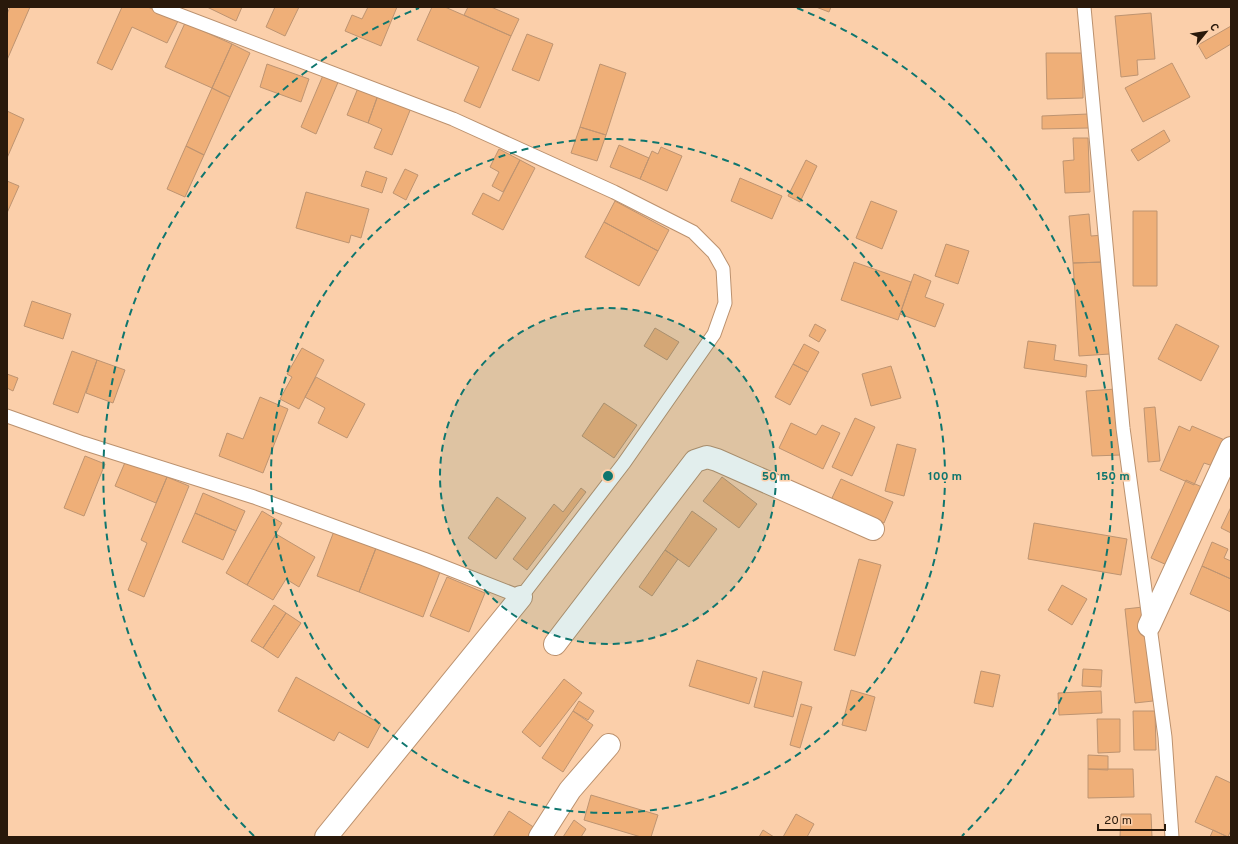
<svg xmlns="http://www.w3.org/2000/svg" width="1238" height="844" viewBox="0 0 1238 844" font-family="Overpass,sans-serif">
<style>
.building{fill:#efaf78;stroke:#be9471}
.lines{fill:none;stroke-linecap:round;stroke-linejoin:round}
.lane-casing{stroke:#bb916e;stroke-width:15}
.street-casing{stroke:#bb916e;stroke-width:24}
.lane{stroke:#fff;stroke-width:13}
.street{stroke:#fff;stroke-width:22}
.ring{fill:none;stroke:#0f766e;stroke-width:2;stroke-dasharray:7 5}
.centre{fill:#0f766e;stroke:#fbcfaa;stroke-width:2}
.ring-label{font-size:12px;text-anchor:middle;font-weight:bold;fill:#0f766e;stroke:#fbcfaa;stroke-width:3;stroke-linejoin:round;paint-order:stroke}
</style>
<rect width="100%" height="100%" fill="#fbcfaa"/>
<path class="building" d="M10,7h20l-23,53v-46z
M122,7h26l30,14 -11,22 -35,-16 -20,43 -15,-7z
M207,7h35l-6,14z
M275,7h24l-14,29 -19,-9z
M368,7h29l-16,39 -36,-15 7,-16 10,4z
M432,7h13l66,29 -31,72 -16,-7 15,-34 -62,-27z
M468,7h23l28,12 -8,17 -47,-21z
M816,7h15l-2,5z
M1151,13l4,46 -18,1 1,15 -17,2 -6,-61z
M185,23l47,21 -20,44 -47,-21z
M1231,26v18l-25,15 -8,-14z
M527,34l26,10 -14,37 -27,-11z
M232,44l18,9 -20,44 -18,-9z
M1046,53h37v45l-36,1z
M1172,63l18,34 -47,25 -18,-34z
M267,64l42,15 -8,23 -41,-15z
M600,64l26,9 -20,62 -26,-8z
M324,73l15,7 -23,54 -15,-7z
M212,88l18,9 -26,58 -18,-9z
M358,88l20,7 -10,28 -21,-8z
M378,95l33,13 -19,47 -18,-7 8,-19 -14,-6z
M7,111l17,8 -17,39z
M1088,114l1,14 -47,1v-13z
M580,127l26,8 -9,26 -26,-8z
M1164,130l6,11 -32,20 -7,-11z
M1073,138h15l2,54 -25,1 -2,-32 11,-1z
M619,145l30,13 -9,21 -30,-12z
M186,146l18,9 -19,42 -18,-8z
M661,147l21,9 -15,35 -27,-12 12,-28 6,3z
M499,149l21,11 -17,32 -11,-6 7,-14 -9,-5z
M520,160l15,8 -32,62 -31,-16 11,-21 16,8z
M806,160l11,6 -17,36 -12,-6z
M405,169l13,6 -12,25 -13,-7z
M366,171l21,7 -5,15 -21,-7z
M740,178l42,18 -10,23 -41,-18z
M7,181l12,5 -12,27z
M306,192l63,17 -8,29 -10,-3 -2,8 -53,-15z
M615,201l54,29 -11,21 -54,-29z
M871,201l26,10 -15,38 -26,-11z
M1133,211h24v75h-24z
M1089,214l2,22 12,-1 1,27 -31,1 -4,-47z
M604,222l54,29 -19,35 -54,-29z
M946,244l23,7 -11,33 -23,-8z
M854,262l57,20 -13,38 -57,-20z
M1104,262l6,92 -31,2 -6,-93z
M914,274l17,7 -6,16 19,7 -9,23 -35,-13z
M32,301l39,13 -8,25 -39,-13z
M815,324l11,6 -7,12 -10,-6z
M1176,324l43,22 -18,35 -43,-22z
M655,328l24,14 -12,18 -23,-14z
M1028,341l28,4 -2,15 33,5 -1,12 -62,-9z
M804,344l15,8 -11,20 -15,-8z
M302,348l22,12 -25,49 -19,-10 12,-22 -5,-3z
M72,351l25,9 -19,53 -25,-9z
M97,360l28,10 -12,33 -27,-10z
M793,364l15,8 -18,33 -15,-8z
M891,366l10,32 -30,8 -9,-32z
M7,374l11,4 -5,13 -6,-3z
M316,377l49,27 -18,34 -29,-15 7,-15 -20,-11z
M1116,389l5,66 -29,1 -6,-65z
M260,397l28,12 -25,64 -44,-17 8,-23 16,6z
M604,403l33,22 -23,33 -32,-22z
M1155,407l5,54 -12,1 -4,-54z
M855,418l20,9 -23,49 -20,-9z
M791,423l25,12 6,-10 18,8 -17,36 -44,-21z
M1179,426l11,5 2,-5 35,15 -11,26 -12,-4 -10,22 -34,-15z
M897,444l19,5 -12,47 -19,-5z
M85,456l20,8 -21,52 -20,-8z
M126,460l41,17 -11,26 -41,-17z
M167,477l22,9 -45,111 -16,-7 19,-47 -6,-3z
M722,477l35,27 -18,24 -36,-27z
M841,479l52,23 -9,21 -53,-23z
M1186,480l16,7 -35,78 -16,-7z
M581,488l5,4 -59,78 -14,-11 41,-55 9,8z
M203,493l42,18 -9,20 -41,-18z
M497,497l29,21 -30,41 -28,-21z
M1231,507v26l-10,-5z
M262,511l20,12 -35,62 -21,-12z
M692,511l25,18 -28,38 -24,-17z
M195,513l41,18 -13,29 -41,-18z
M1034,523l93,16 -6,36 -93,-16z
M334,531l42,17 -17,44 -42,-16z
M276,534l39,23 -16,30 -13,-8 -13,21 -26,-15z
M1212,542l16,7 -4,9 7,3v18l-29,-13z
M376,548l64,24 -17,45 -64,-25z
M665,550l13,9 -26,37 -13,-9z
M859,559l22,6 -26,91 -21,-6z
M1202,566l29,13v33l-41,-18z
M447,577l38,16 -16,39 -39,-16z
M1062,585l25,14 -15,26 -24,-15z
M274,605l12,8 -23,35 -12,-7z
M1143,607l10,94 -18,2 -10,-94z
M286,613l15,10 -23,35 -15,-10z
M697,660l60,18 -8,26 -60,-18z
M1083,669l19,1 -1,17 -19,-1z
M763,671l39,11 -9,35 -39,-10z
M981,671l19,4 -7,32 -19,-4z
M296,677l85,47 -13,24 -29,-16 -5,9 -56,-30z
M564,679l18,14 -42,54 -18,-15z
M851,690l24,7 -9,34 -24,-6z
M1101,691l1,22 -43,2 -1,-22z
M579,701l15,10 -6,9 -15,-9z
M801,704l11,3 -12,41 -10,-3z
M573,711l20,14 -30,47 -21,-14z
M1133,711h22l1,39h-22z
M1097,719h23v33l-22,1z
M1088,755l20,1v14l-20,-1z
M1088,769h45l1,28 -46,1z
M1216,776l15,7v47l-3,7 -33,-15z
M591,795l67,20 -7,22h-10l-57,-17z
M509,811l26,17 -6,9h-36z
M796,814l18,10 -7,13h-24z
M1121,814h30l1,23h-32z
M574,820l12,9 -5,8h-18z
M763,830l11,7h-15z
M1213,830l15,7h-18z"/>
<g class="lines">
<g class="lane-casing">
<path id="lane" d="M1084,7l39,421 42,309 7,100
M7,416l76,27 171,54 170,62 97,38 103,-134 90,-129 11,-31 -2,-34 -9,-16 -21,-21 -79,-40 -161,-73 -294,-112"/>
</g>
<g class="street-casing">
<path id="street" d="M1149,626l82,-178
M555,644l140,-183 12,-4 10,3 156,69
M326,837l195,-240
M540,837l30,-47 39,-45"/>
</g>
<use href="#lane" class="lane"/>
<use href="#street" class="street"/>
</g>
<circle cx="608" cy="476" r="168" fill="#0f766e" fill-opacity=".12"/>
<g class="ring">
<circle cx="608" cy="476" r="168"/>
<circle cx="608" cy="476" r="337"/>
<path d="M254 836A505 505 0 0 1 419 8M797 8A505 505 0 0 1 962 836"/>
</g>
<circle cx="608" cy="476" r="6" class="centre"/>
<g class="ring-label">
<text x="776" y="480">50 m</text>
<text x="945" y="480">100 m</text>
<text x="1113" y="480">150 m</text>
</g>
<rect width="1238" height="844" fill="none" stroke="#29190b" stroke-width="16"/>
<g transform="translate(1206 32) rotate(60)" stroke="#fbcfaa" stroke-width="3" paint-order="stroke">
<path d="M0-3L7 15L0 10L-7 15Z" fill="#29190b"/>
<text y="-6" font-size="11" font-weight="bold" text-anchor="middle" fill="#29190b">С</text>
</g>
<path d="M1098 824v6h67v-6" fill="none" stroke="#29190b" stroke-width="2"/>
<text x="1104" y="824" font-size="12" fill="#29190b" stroke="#fbcfaa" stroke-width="3" paint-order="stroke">20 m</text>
</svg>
